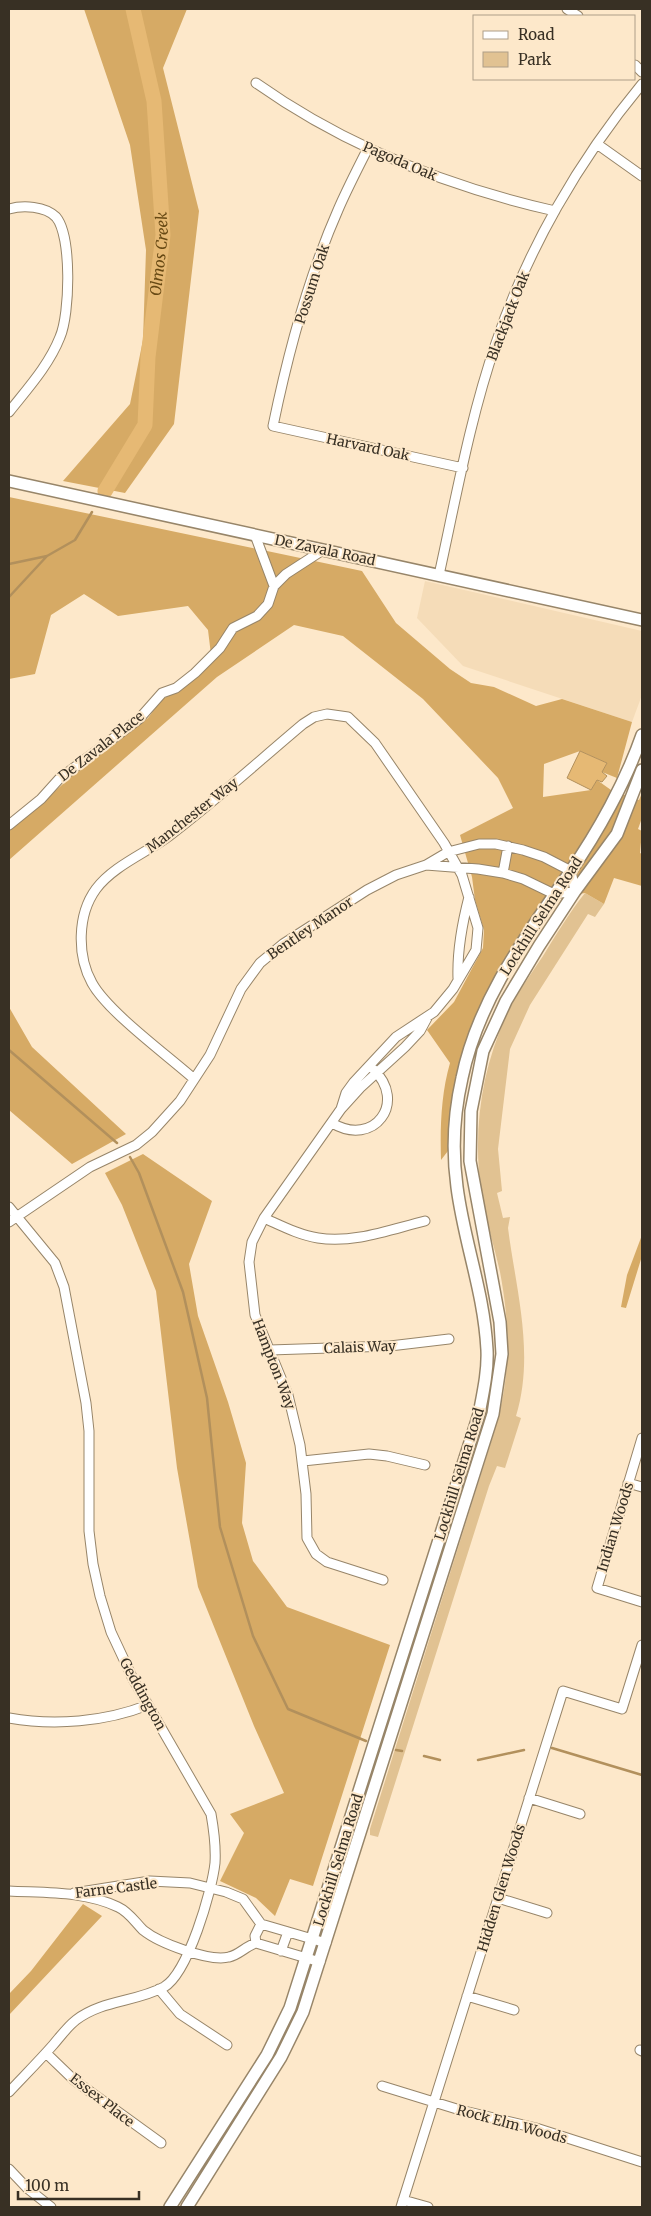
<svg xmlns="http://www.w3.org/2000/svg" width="651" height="2216" viewBox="0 0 651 2216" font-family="Merriweather,serif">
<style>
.built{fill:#f5dcb8}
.green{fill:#e1c292}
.forest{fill:#d6aa65}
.water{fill:#e6b974;stroke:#b2905c}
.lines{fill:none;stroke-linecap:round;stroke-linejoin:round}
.stream{stroke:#b2905c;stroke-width:2.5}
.river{stroke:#e6b974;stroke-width:15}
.street-casing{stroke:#978569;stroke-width:11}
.secondary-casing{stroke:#978569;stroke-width:14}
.street{stroke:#fff;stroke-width:9}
.secondary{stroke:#fff;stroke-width:11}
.labels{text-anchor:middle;stroke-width:4;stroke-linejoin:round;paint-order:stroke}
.street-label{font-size:14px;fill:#383024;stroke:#fde8ca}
.water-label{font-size:15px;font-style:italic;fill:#674914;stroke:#fde8ca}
</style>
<rect width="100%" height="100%" fill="#fde8ca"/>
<path class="built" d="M425,581l217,50v64l-10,27 -169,-56 -46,-48z"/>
<path class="green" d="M585,893l19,11 -9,13 -7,-3 -58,91 -20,44 -12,100 4,42 -5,2 6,25 7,-1 -2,11c8,62 27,126 8,188l5,2 -16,50 -8,-2 -8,20 -111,351 -8,-2v-6l123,-393c18,-57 18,-105 7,-164 -6,-27 -15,-54 -19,-81 -9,-66 2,-132 33,-191 9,-15 19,-29 29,-44 13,-21 26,-43 42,-63z"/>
<path class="forest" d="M84,9h103l-24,59 36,143 -25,213 -49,69 -62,-12 67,-77 13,-64 3,-90 -16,-105z
M9,497l353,74 34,52 54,46 21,14 23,4 42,19 26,-7 70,23 -15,56 -15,-6 5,-9 -27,-12 -36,13 -1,33 48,-7 6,-10 14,10 28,10 3,-7v25l-4,11 4,2 -2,22 2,1v32l-28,-8 -10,26 -19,-11 -41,7 -56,93 -37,154 -10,13c-1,-32 0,-66 9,-97l-23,-33 27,-28 29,-54 1,-18 -9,-30 -3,-23 -12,-42 53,-27 -15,-30 -75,-79 -80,-63 -49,-11 -77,52 -208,183v-31l15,-10 49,-44 75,-57 14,-19 13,-6 37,-30 -4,-33 -20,-24 -70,10 -34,-22 -33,21 -16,59 -26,5z
M9,1007l23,40 94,87 -54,30 -63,-54z
M143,1154l69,47 -23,63 9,52 30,86 18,61 -4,60 11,38 34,46 103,38 -77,241 -23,-7 -15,37 -19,-18 -36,-17 24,-48 -14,-19 54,-21 -30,-67 -56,-139 -21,-119 -21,-177 -34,-86 -17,-32z
M642,1235v21l-16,52 -5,-1 6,-32z
M83,1904l19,12 -93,99v-21l22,-23z"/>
<path class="water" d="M580,751l27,12 -5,9 5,4 -5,6 -5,-2 -6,10 -24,-12z"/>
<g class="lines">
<path class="stream" d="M9,564l38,-8 28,-16 17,-28
M9,597l38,-41
M9,1050l108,93
M130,1157l9,16 44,119 24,106 13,129 33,109 35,73 78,32
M552,1748l90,27
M396,1750l6,1
M424,1756l16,4
M478,1760l46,-10"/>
<path class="river" id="s1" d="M105,491l40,-66 3,-68 15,-122 -9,-134 -21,-92"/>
<g class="street-casing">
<path id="street" d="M567,9l11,7
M635,65l7,7
M256,83c89,63 193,104 299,128
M597,144l45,32
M368,148c-10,20 -21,41 -30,62 -30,68 -50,143 -65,216l190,42
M9,209c14,-4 36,-3 47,8 16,19 14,97 4,120 -11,28 -32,51 -51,75
M255,535l19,51
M439,575c17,-77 31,-157 57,-232 31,-93 83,-183 146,-259
M9,825l32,-26 18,-20 80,-60 23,-26 14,-5 19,-15 25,-25 13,-20 24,-12 11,-12 6,-18 12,-12 37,-24
M503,873l5,-27
M458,978c-1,-28 4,-54 11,-81
M194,1079c-27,-24 -86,-67 -102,-96 -15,-27 -15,-68 4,-94 17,-23 50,-36 73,-53 46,-35 90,-75 134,-112l11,-7 13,-3 21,3 27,26 69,100 18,32 16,53 -2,22 -23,39 -19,23 -38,25 -42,45 -8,11 -5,16
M332,1123c42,25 76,-21 41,-54
M9,1207l46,56 9,24 22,116 3,28v100l4,33 7,32 11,36 22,47 78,135c3,17 5,33 4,49 -3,28 -27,110 -51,124 -28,15 -62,13 -88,33 -9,7 -16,17 -23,25 -14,16 -29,31 -44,47
M264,1218c18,8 35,17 54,20 35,6 74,-9 107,-17
M9,1222l81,-55 46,-22 16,-13 28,-31 30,-46 31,-66 19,-26 23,-19 84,-54 29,-15 30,-10 22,-13 31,-8h17l27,6 21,7 27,14 4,20 -21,3 -31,-15 -20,-6 -25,-4 -52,-4
M270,1350l120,-4 59,-7
M642,1438l-45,150 45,14
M303,1461l66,-7 18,2 38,9
M628,1483l14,4
M383,1580l-56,-18 -11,-8 -9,-16 -1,-44 -6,-49 -12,-50 -33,-80 -6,-53 3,-20 12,-24 77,-109 19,-21 45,-41 15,-16 7,-13
M9,1718c45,8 96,4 139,-13
M529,1798l51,16
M9,1891c36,2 76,0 109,16 11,5 17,15 25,23 16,13 66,32 86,27 10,-2 17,-11 27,-14l64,19
M74,1893l76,-12 40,2 36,9 17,7 18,25 65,19
M498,1898l49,15
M256,1943l-1,-7 6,-12
M281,1951l7,-19
M159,1989l21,25 47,31
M467,1996l47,14
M640,2050l2,1
M46,2053l28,27 87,63
M382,2086l78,24 76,18 106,34
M9,2169l18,19 24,19
M403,2200l25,7
M401,2207l162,-516 59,18 20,-64"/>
</g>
<g class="secondary-casing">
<path id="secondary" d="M9,481l633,139
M170,2207l97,-152 23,-47 189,-594c4,-21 9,-43 8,-64 -3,-58 -23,-108 -30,-163 -5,-36 -3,-74 5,-109 16,-78 64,-142 108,-206 28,-40 56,-91 72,-137
M187,2207l94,-150 22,-45 190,-598 9,-60 -2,-32 -30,-161 1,-50 12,-60 23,-50 33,-55 36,-55 42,-57 25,-64"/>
</g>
<use href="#street" class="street"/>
<use href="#secondary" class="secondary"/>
</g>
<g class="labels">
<g class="street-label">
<text transform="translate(400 161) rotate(23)" y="5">Pagoda Oak</text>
<text transform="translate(312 284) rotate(-72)" y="5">Possum Oak</text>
<text transform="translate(508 316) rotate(-69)" y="5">Blackjack Oak</text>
<text transform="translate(368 447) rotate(12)" y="5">Harvard Oak</text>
<text transform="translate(325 550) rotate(12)" y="5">De Zavala Road</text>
<text transform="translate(101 746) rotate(-38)" y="5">De Zavala Place</text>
<text transform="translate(192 815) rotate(-38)" y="5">Manchester Way</text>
<text transform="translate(541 916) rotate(-57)" y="5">Lockhill Selma Road</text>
<text transform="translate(310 928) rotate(-34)" y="5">Bentley Manor</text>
<text transform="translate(360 1347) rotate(-2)" y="5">Calais Way</text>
<text transform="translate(274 1364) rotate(69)" y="5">Hampton Way</text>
<text transform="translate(459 1474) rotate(-73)" y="5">Lockhill Selma Road</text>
<text transform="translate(615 1527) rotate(-73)" y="5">Indian Woods</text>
<text transform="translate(143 1694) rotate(61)" y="5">Geddington</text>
<text transform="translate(338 1860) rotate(-73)" y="5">Lockhill Selma Road</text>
<text transform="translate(116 1888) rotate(-7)" y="5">Farne Castle</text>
<text transform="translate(501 1888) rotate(-73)" y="5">Hidden Glen Woods</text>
<text transform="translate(102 2100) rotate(38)" y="5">Essex Place</text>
<text transform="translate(512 2124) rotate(15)" y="5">Rock Elm Woods</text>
</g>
<g class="water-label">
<text dy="5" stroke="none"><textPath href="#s1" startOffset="249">Olmos Creek</textPath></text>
</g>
</g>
<rect width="651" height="2216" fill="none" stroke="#383024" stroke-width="20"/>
<rect x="473" y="15" width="162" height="65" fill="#fde8ca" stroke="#ae9e88"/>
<rect x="483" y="31" width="25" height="8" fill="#ffffff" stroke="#ae9e88"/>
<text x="518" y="40" font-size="15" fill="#383024">Road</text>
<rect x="483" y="52" width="25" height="15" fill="#e1c292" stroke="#ae9e88"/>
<text x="518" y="65" font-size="15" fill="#383024">Park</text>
<path d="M18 2191v8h121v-8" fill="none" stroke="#383024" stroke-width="2.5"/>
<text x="25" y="2191" font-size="15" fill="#383024" stroke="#fde8ca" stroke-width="4" paint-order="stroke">100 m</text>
</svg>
